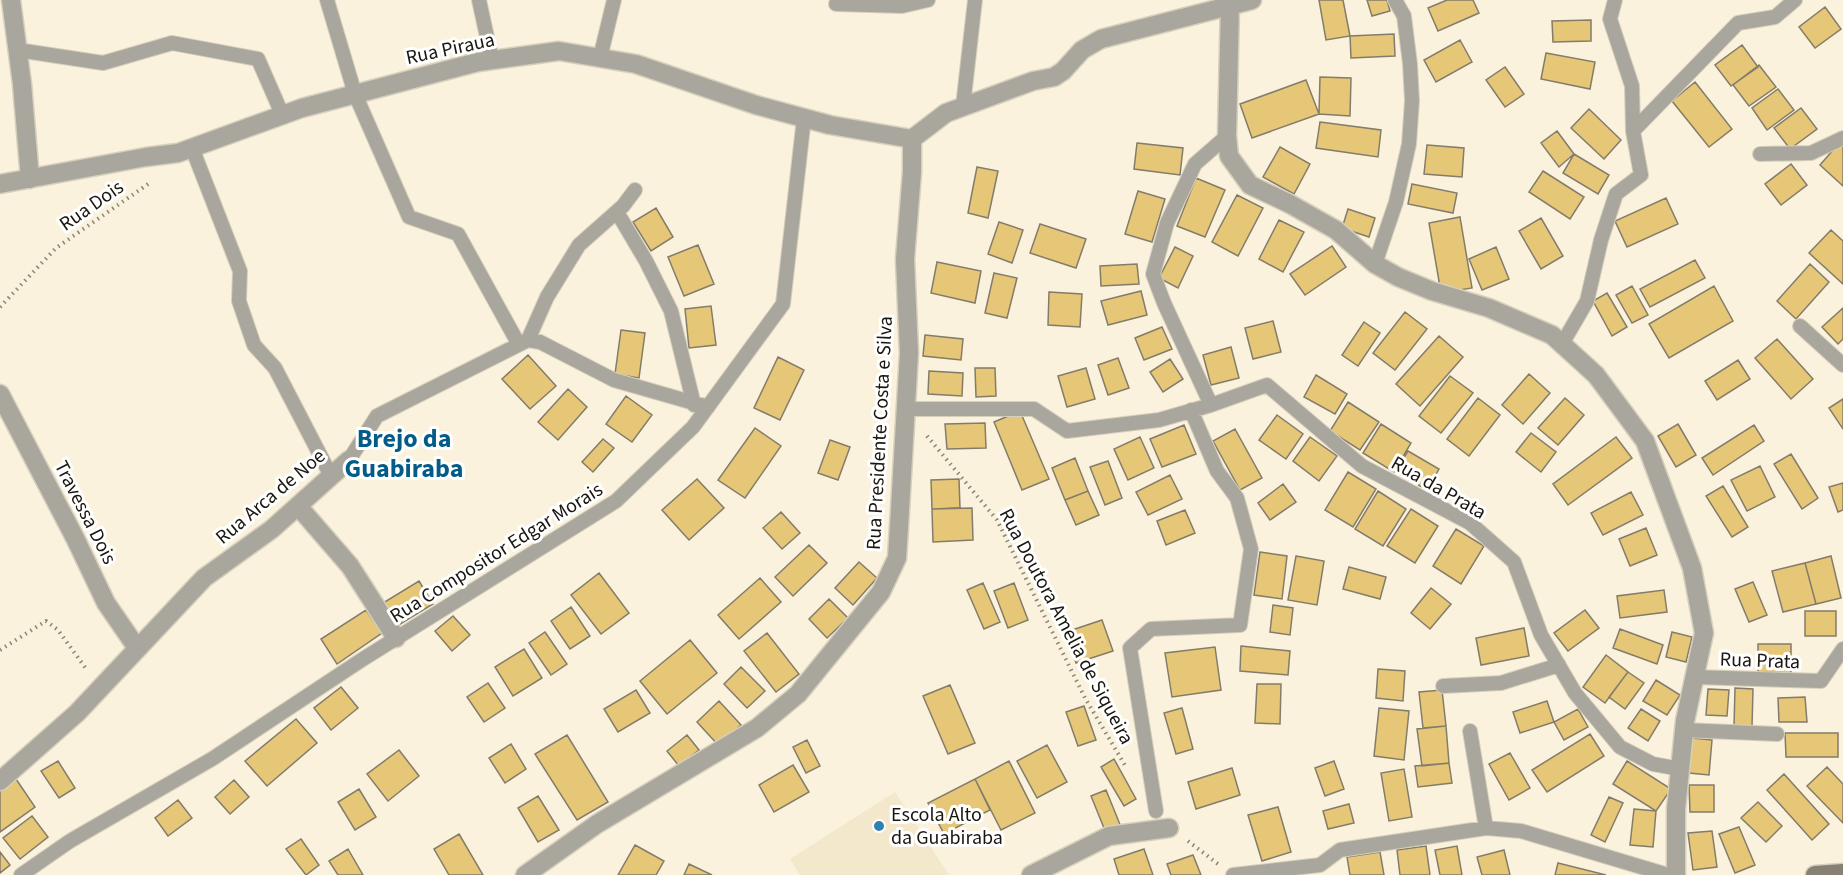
<svg xmlns="http://www.w3.org/2000/svg" width="1843" height="875" viewBox="0 0 1843 875" font-family="'Source Sans 3',sans-serif">
<style>
.built{fill:#f3e8cc}
.building{fill:#e6c677;stroke:#847c6a;stroke-width:1.5}
.lines{fill:none;stroke-linecap:round;stroke-linejoin:round}
.lane-casing{stroke:#d6cfbc;stroke-width:16}
.street-casing{stroke:#d6cfbc;stroke-width:21}
.secondary-casing{stroke:#d6cfbc;stroke-width:21}
.path{stroke:#8a8577;stroke-width:4;stroke-dasharray:1.5 4.5;stroke-linecap:butt}
.lane{stroke:#a9a69d;stroke-width:14}
.street{stroke:#a9a69d;stroke-width:18}
.secondary{stroke:#868174;stroke-width:18}
.poi-dot{fill:#2e81b1;stroke:#fff;stroke-width:2}
.labels{text-anchor:middle;stroke-width:6;stroke-linejoin:round;paint-order:stroke}
.street-label{font-size:20px;fill:#19160f;stroke:#fff}
.poi-label{font-size:20px;fill:#19160f;stroke:#fff;text-anchor:start}
.district-label{font-size:26px;font-weight:bold;fill:#035c87;stroke:#fff}
</style>
<rect width="100%" height="100%" fill="#faf2dd"/>
<path class="built" d="M895,792l54,83h-149l-10,-16z"/>
<path class="building" d="M1319,0h24l7,36 -24,4z
M1367,0h20l3,11 -18,5z
M1447,0h26l6,13 -41,18 -10,-23z
M1825,7l16,22 -26,19 -16,-21z
M1591,20v21l-38,1 -1,-21z
M1394,34l1,22 -44,2 -1,-22z
M1460,40l12,22 -36,20 -12,-22z
M1742,45l16,22 -27,19 -16,-21z
M1546,53l49,9 -5,27 -49,-10z
M1759,65l17,22 -27,19 -16,-21z
M1505,67l19,27 -19,13 -19,-27z
M1320,77l31,1 -1,38 -31,-2z
M1306,80l13,34 -67,24 -12,-34z
M1695,82l37,47 -23,18 -37,-46z
M1778,89l16,21 -27,20 -15,-22z
M1801,108l16,21 -27,20 -16,-21z
M1589,109l32,31 -17,19 -33,-31z
M1320,122l61,8 -3,27 -62,-9z
M1557,131l17,23 -15,13 -18,-24z
M1840,142l3,3v41l-23,-21z
M1137,143l46,5 -3,27 -46,-6z
M1427,145l37,3 -2,29 -38,-3z
M1280,147l30,17 -16,30 -31,-17z
M1574,154l35,21 -11,19 -35,-21z
M1791,164l16,21 -26,20 -16,-21z
M977,167l21,4 -10,47 -20,-5z
M1543,171l41,26 -14,22 -41,-27z
M1196,178l29,12 -20,47 -28,-11z
M1412,184l45,9 -4,20 -45,-9z
M1138,191l27,8 -13,43 -27,-8z
M1237,195l26,13 -25,48 -26,-14z
M1666,198l12,26 -51,23 -12,-26z
M656,208l17,29 -22,14 -18,-29z
M1348,209l27,9 -6,19 -27,-9z
M1460,217l12,71 -31,5 -12,-70z
M1541,218l22,38 -22,13 -22,-38z
M1279,220l25,12 -21,40 -24,-13z
M999,222l24,8 -11,33 -24,-9z
M1040,224l46,15 -10,29 -46,-15z
M1831,230l12,11v43l-34,-31z
M698,245l16,39 -30,12 -16,-39z
M1332,246l14,21 -41,28 -15,-21z
M1175,247l18,9 -15,32 -19,-10z
M1496,247l13,32 -27,11 -13,-31z
M1695,260l10,18 -55,29 -10,-18z
M937,262l44,9 -6,32 -44,-10z
M1137,264l2,20 -38,2 -1,-20z
M1810,264l19,18 -33,37 -19,-18z
M994,273l23,5 -10,40 -22,-5z
M1632,286l16,29 -16,8 -16,-28z
M1714,286l19,35 -64,37 -20,-34z
M1141,291l6,24 -39,10 -7,-24z
M1049,292l33,2 -2,33 -32,-2z
M1607,293l20,34 -15,9 -19,-35z
M711,306l5,39 -27,3 -4,-39z
M1843,308v31l-5,5 -16,-17z
M1405,312l22,17 -32,41 -22,-17z
M1273,321l8,31 -28,7 -8,-31z
M1364,322l16,11 -22,33 -16,-11z
M1162,327l10,22 -28,11 -9,-22z
M621,330l24,3 -6,45 -24,-4z
M925,335l38,4 -2,21 -38,-4z
M1439,336l24,21 -43,49 -24,-22z
M1777,339l36,40 -22,20 -36,-41z
M1231,347l8,31 -28,7 -8,-30z
M528,355l28,31 -26,23 -28,-30z
M778,357l26,13 -24,50 -26,-12z
M1118,358l11,30 -21,7 -10,-30z
M1170,359l13,20 -20,13 -13,-20z
M1738,360l12,19 -33,21 -12,-19z
M975,368h20l1,28 -20,1z
M1086,368l9,31 -28,8 -9,-31z
M929,371l34,2 -1,23 -34,-2z
M1529,374l21,19 -27,31 -21,-19z
M1316,375l31,19 -12,20 -31,-17z
M1450,376l23,17 -32,40 -22,-17z
M568,389l19,18 -29,33 -20,-18z
M626,396l26,19 -20,27 -26,-18z
M1478,398l22,17 -31,41 -22,-17z
M1565,398l19,17 -26,30 -20,-17z
M1843,399v30l-14,-21z
M1348,402l31,20 -19,28 -30,-19z
M1020,411l29,68 -27,11 -28,-68z
M1277,415l26,19 -17,25 -27,-19z
M985,423l1,25 -39,1 -2,-25z
M1381,424l30,19 -17,29 -31,-19z
M1678,424l18,31 -20,12 -18,-31z
M1184,425l12,29 -34,13 -12,-28z
M1754,425l10,16 -51,34 -11,-17z
M755,428l26,18 -36,52 -27,-18z
M1235,429l27,49 -22,12 -27,-49z
M1531,433l25,19 -15,20 -25,-20z
M1140,437l14,31 -26,12 -14,-31z
M1310,437l27,19 -18,25 -26,-20z
M1616,437l16,21 -64,47 -15,-21z
M603,439l11,9 -21,24 -11,-10z
M830,440l20,7 -12,33 -20,-7z
M1408,451l31,18 -12,21 -31,-18z
M1791,454l27,44 -16,11 -28,-45z
M1075,458l13,33 -23,9 -13,-32z
M1108,461l14,37 -17,7 -15,-38z
M1760,466l15,31 -28,14 -16,-31z
M1348,472l28,17 -23,38 -28,-17z
M1170,475l12,24 -34,16 -12,-23z
M697,479l27,29 -35,32 -27,-30z
M959,479l1,29 -28,1 -1,-29z
M1843,483v27l-5,2 -9,-25z
M1283,484l13,18 -26,18 -12,-17z
M1723,486l25,41 -16,10 -26,-41z
M1088,491l11,24 -23,10 -11,-25z
M1378,491l28,18 -23,37 -28,-17z
M1631,492l12,23 -40,20 -12,-22z
M972,508l1,32 -40,2 -1,-33z
M1411,509l27,17 -23,37 -28,-17z
M1185,510l10,23 -29,12 -9,-24z
M781,512l19,21 -18,16 -19,-21z
M1646,528l11,27 -27,11 -11,-27z
M1456,529l28,17 -23,38 -28,-18z
M809,545l18,18 -34,33 -18,-19z
M1260,552l27,4 -5,43 -28,-4z
M1296,556l28,5 -7,44 -29,-5z
M1831,556l10,42 -25,6 -11,-41z
M859,562l18,16 -24,27 -18,-17z
M1805,563l11,41 -33,8 -11,-41z
M1349,567l37,10 -6,22 -37,-10z
M599,573l30,40 -28,21 -30,-39z
M760,578l21,24 -42,37 -21,-24z
M419,581l14,23 -36,22 -14,-23z
M1753,582l14,33 -18,7 -14,-33z
M983,583l17,39 -16,7 -17,-39z
M1014,583l14,37 -20,8 -14,-37z
M1431,588l20,16 -21,25 -19,-16z
M1664,590l3,22 -47,6 -3,-22z
M829,599l19,19 -21,20 -18,-19z
M1273,605l20,3 -3,27 -20,-3z
M571,607l19,29 -20,13 -19,-28z
M366,610l16,23 -45,31 -16,-25z
M1585,610l14,18 -31,23 -14,-18z
M1805,611h31v25h-31z
M453,616l17,19 -18,16 -17,-20z
M1102,620l11,31 -37,12 -10,-31z
M1524,628l5,28 -48,9 -5,-27z
M1620,629l43,16 -6,19 -44,-16z
M545,632l22,32 -16,11 -22,-32z
M1672,632l20,5 -6,25 -20,-5z
M767,633l32,41 -23,18 -32,-41z
M690,640l27,33 -50,41 -27,-33z
M1758,644h33v29l-33,-1z
M1241,646l49,5 -2,24 -48,-4z
M1215,647l6,43 -49,7 -7,-44z
M524,649l18,29 -29,18 -18,-29z
M1606,655l22,17 -23,31 -22,-16z
M741,667l24,24 -18,17 -23,-24z
M1378,669l27,2 -2,30 -27,-3z
M1628,672l16,11 -19,26 -16,-12z
M1656,680l24,15 -13,20 -24,-14z
M488,683l17,25 -21,14 -17,-25z
M1257,684h24l-1,40 -25,-1z
M950,685l25,58 -27,11 -25,-58z
M341,687l17,21 -27,22 -17,-22z
M1735,688l18,1 -1,38h-18z
M1708,689l21,1 -2,26 -21,-1z
M636,690l14,23 -32,19 -14,-23z
M1442,690l4,36 -23,2 -4,-36z
M1805,697l2,25h-28l-1,-24z
M719,701l22,24 -22,21 -22,-24z
M1547,701l7,21 -34,11 -7,-21z
M1084,706l12,34 -18,6 -12,-34z
M1182,708l11,41 -17,5 -12,-41z
M1379,708l30,3 -5,49 -30,-4z
M1578,709l10,18 -24,13 -10,-18z
M1641,709l19,12 -12,20 -20,-13z
M296,719l21,24 -50,43 -22,-25z
M1446,726l3,37 -27,3 -5,-37z
M1785,733h53v24h-52z
M1590,734l14,22 -57,36 -15,-22z
M567,735l41,67 -31,18 -42,-66z
M687,735l12,15 -20,16 -12,-15z
M1692,738l20,2 -3,35 -20,-2z
M807,740l13,26 -14,7 -13,-26z
M511,744l15,25 -21,14 -16,-25z
M1047,745l20,37 -30,16 -20,-37z
M399,750l20,26 -31,25 -21,-27z
M1510,753l20,35 -21,12 -20,-36z
M1114,759l22,40 -12,7 -23,-39z
M58,761l17,27 -16,10 -18,-27z
M1009,761l26,52 -34,17 -26,-51z
M1334,761l10,28 -19,7 -10,-28z
M1627,761l44,28 -15,22 -43,-27z
M1449,763l3,20 -34,4 -3,-21z
M793,765l16,27 -35,20 -15,-27z
M1827,767l16,17v39l-36,-37z
M1232,768l8,27 -44,14 -8,-27z
M1404,769l8,48 -23,4 -8,-48z
M1784,774l45,50 -17,16 -45,-50z
M16,779l19,28 -35,25v-41z
M975,779l15,31 -46,24 -16,-31z
M234,780l15,17 -19,17 -15,-17z
M1689,785h25v27h-24z
M359,789l17,28 -21,13 -17,-28z
M1106,790l15,37 -15,6 -15,-37z
M538,796l21,34 -21,12 -20,-34z
M1609,797l14,6 -18,39 -14,-7z
M178,800l14,18 -24,18 -13,-18z
M1758,802l24,24 -16,16 -25,-24z
M1349,804l5,19 -26,6 -5,-18z
M1278,807l13,45 -29,9 -14,-46z
M1634,809l22,2 -3,36 -23,-2z
M32,816l16,21 -28,22 -17,-21z
M1739,827l16,38 -20,8 -16,-39z
M1712,831l5,36 -24,3 -5,-37z
M459,834l24,41h-34l-15,-26z
M301,839l18,26 -13,10 -20,-26z
M635,845l29,16 -8,14h-38z
M1426,846l4,29h-30l-3,-25z
M1457,846l5,29h-22l-5,-25z
M348,849l15,26h-25l-9,-14z
M1144,849l9,26h-34l-5,-16z
M1504,850l6,25h-28l-5,-18z
M0,852l10,13 -10,8z
M1380,852l4,23h-34l-3,-18z
M1193,855l8,20h-30l-4,-11z
M1558,863l48,12h-51z
M689,864l23,11h-28z"/>
<g class="lines">
<g class="lane-casing">
<path id="lane" d="M327,0l28,94 54,123 49,17 60,109
M479,0l13,60
M836,4l66,2 26,-6
M18,50l85,13 69,-20 86,16 24,55
M600,58l14,-58
M963,106l12,-106
M1633,131l105,-108 37,-6 20,-17
M194,153l46,118 -1,30 15,44 21,23 56,108
M1760,154l51,-1 32,-15
M617,212l29,49 25,50 23,94
M1375,264l21,-62 13,-58 3,-43 -2,-37 -6,-48 -9,-16
M1800,326l43,39
M528,340l19,-43 32,-52 44,-39 12,-16
M1562,344l25,-43 14,-61 15,-46 25,-19 -8,-44 -1,-45 -22,-67 5,-19
M1211,405l-47,-102 -11,-29 14,-51 28,-59 32,-28
M905,409h129l33,22 92,-11 52,-15 56,-20 95,81 108,57 44,39 27,73 34,58 45,54 33,17 27,5
M349,460l28,-44 151,-76 12,2 74,38 94,27
M1694,677l127,4 22,-32
M1443,686l58,-3 58,-18
M1684,730l93,4
M1470,731l16,97
M1156,811l-26,-163 21,-19 89,-4 11,-76 -14,-51 -20,-27 -26,-61
M21,875l49,-34 142,-82 151,-100 253,-158 77,-74 90,-123 21,-186
M1233,875l87,-10 20,-15 146,-22 35,3 147,44"/>
</g>
<g class="street-casing">
<path id="street" d="M11,0l11,84 8,95
M1230,5l-3,131 2,20 21,29 40,19 46,26 39,34 23,13 34,14 57,17 63,27 44,40 49,66 47,127 12,65 -19,88 -9,88v66
M912,139l34,-26 87,-32 21,-4 9,-6 19,-21 19,-11 151,-39
M0,184l146,-27 32,-4 124,-45 176,-46 81,-11 77,13 120,41 74,20 82,14
M0,394l75,144 31,65 31,45
M298,506l52,60 46,72
M0,781l77,-68 127,-135 68,-49 77,-69
M525,875l72,-51 160,-96 41,-34 83,-102 16,-34 2,-31 10,-174 -4,-94 7,-87v-33
M1031,875l78,-39 60,-8"/>
</g>
<g class="secondary-casing">
<path id="secondary" d="M1815,875l28,-2"/>
</g>
<path class="path" d="M0,307l56,-59 95,-66
M927,436l70,84 88,178 41,69
M0,650l46,-29 12,9 29,40
M1188,841l30,23"/>
<use href="#lane" class="lane"/>
<use href="#street" class="street"/>
<use href="#secondary" class="secondary"/>
</g>
<circle class="poi-dot" cx="879" cy="826" r="6"/>
<g class="labels">
<g class="street-label">
<text transform="translate(450 48) rotate(-12)" y="7">Rua Piraua</text>
<text transform="translate(91 205) rotate(-35)" y="7">Rua Dois</text>
<text transform="translate(879 433) rotate(-87)" y="7">Rua Presidente Costa e Silva</text>
<text transform="translate(1439 487) rotate(30)" y="7">Rua da Prata</text>
<text transform="translate(270 496) rotate(-40)" y="7">Rua Arca de Noe</text>
<text transform="translate(86 512) rotate(63)" y="7">Travessa Dois</text>
<text transform="translate(496 552) rotate(-32)" y="7">Rua Compositor Edgar Morais</text>
<text transform="translate(1067 626) rotate(62)" y="7">Rua Doutora Amelia de Siqueira</text>
<text transform="translate(1760 660) rotate(2)" y="7">Rua Prata</text>
</g>
<g class="poi-label">
<text x="891" y="821">Escola Alto<tspan x="891" dy="23">da Guabiraba</tspan></text>
</g>
<g class="district-label">
<text x="404" y="447">Brejo da<tspan x="404" dy="30">Guabiraba</tspan></text>
</g>
</g>
</svg>
